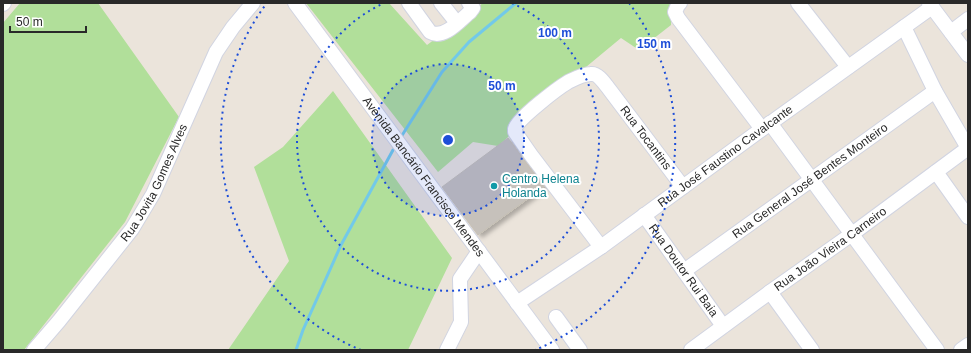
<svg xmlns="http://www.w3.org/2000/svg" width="971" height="353" viewBox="0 0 971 353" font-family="Helvetica,sans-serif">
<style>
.green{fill:#b1df9a}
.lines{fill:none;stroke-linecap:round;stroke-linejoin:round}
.stream{stroke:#72c9e9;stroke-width:3}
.building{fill:#c6c1bb;stroke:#c6c0b5;filter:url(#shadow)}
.minor-casing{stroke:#d1d4e1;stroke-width:16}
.minor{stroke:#fff;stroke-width:14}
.ring{fill:none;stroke:#1d4ed8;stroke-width:2;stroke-dasharray:2 4}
.culture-dot{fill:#0f9aa8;stroke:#fff;stroke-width:1.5}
.labels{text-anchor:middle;stroke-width:4;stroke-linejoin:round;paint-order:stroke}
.street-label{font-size:12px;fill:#292929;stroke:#fff}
.culture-label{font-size:12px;fill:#0d838f;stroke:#fff;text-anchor:start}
.centre{fill:#1d4ed8;stroke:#fff;stroke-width:2}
.ring-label{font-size:12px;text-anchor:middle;font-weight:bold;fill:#1d4ed8;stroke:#fff;stroke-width:4;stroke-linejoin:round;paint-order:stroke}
</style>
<defs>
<filter id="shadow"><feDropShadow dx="4" dy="2.5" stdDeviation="2" flood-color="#0004"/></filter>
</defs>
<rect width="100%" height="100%" fill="#ebe4db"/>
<path class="green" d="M20,3h78l81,114 -54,105 -101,128h-21v-327z
M306,3h83l38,42 56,-42h188v22l-32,25 -18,-12 -35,29 -88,79 -25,-4 -35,30z
M333,91l119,167 -44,92h-180l61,-89 -35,-94 29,-20z"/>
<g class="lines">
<path class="stream" d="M401,137l41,-65 27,-30 47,-39
M296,350l7,-20 38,-85 52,-95"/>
</g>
<path class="building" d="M508,138l36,49 -66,48 -36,-48z"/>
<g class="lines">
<g class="minor-casing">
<g id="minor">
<path id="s1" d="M295,3l257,347"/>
<path d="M409,3l21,29c14,8 30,-12 40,-20l3,-4 -4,-5"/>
<path d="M441,3l16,20"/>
<path d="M680,3l-2,2 -3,7 3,6 84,111"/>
<path d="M798,3l50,64"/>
<path d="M929,3l39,52"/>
<path d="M3,4l1,-1"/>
<path d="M904,27l31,64 33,57"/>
<path d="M951,32l17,-13"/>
<path d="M770,123l167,227"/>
<path d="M936,172l32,45"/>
<path id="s2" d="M644,215l79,111"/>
<path id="s3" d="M601,247l-70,-92 -16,-23c0,-1 0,-2 0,-3 2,-10 43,-41 53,-47 6,-3 15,-8 23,-8 7,-1 14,10 18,15l74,98"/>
<path id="s4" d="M684,271l251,-180"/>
<path d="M770,292l42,58"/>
<path id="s5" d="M517,303l84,-56 161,-118 170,-122"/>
<path d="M556,317l24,33"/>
<path id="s6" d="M34,350l25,-29 73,-92 21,-35 63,-142 17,-25 20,-24"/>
<path d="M447,350l14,-28 -1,-43 19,-28"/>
<path id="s7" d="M691,350l79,-58 82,-58 116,-86"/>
<path d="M961,350l7,-5"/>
</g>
</g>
<use href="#minor" class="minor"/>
</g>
<circle cx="448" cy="140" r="76" fill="#1d4ed8" fill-opacity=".12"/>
<g class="ring">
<circle cx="448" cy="140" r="76"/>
<path d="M512 3A151 151 0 1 1 384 3"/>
<path d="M361 350A227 227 0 0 1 267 3M629 3A227 227 0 0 1 535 350"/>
</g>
<circle class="culture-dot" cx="494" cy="186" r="4"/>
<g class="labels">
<g class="street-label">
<text dy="4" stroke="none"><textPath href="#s3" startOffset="328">Rua Tocantins</textPath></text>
<text dy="4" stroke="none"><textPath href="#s5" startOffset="255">Rua José Faustino Cavalcante</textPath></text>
<text dy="4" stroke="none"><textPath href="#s1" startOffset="216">Avenida Bancário Francisco Mendes</textPath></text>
<text dy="4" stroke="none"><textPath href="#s4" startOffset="155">Rua General José Bentes Monteiro</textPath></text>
<text dy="4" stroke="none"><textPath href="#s6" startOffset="207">Rua Jovita Gomes Alves</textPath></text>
<text dy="4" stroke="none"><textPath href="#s7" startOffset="172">Rua João Vieira Carneiro</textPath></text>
<text dy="4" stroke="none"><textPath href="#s2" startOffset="68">Rua Doutor Rui Baia</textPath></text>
</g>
<g class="culture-label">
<text x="502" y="183">Centro Helena<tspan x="502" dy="14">Holanda</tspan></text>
</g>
</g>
<circle cx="448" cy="140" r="6" class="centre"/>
<g class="ring-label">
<text x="555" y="37">100 m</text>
<text x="654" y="48">150 m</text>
<text x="502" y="90">50 m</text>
</g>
<rect width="971" height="353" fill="none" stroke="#292929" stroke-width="8"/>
<path d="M10 26v6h76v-6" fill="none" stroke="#292929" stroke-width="2"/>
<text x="16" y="26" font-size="12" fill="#292929" stroke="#ffffff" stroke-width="3" paint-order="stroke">50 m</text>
</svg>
